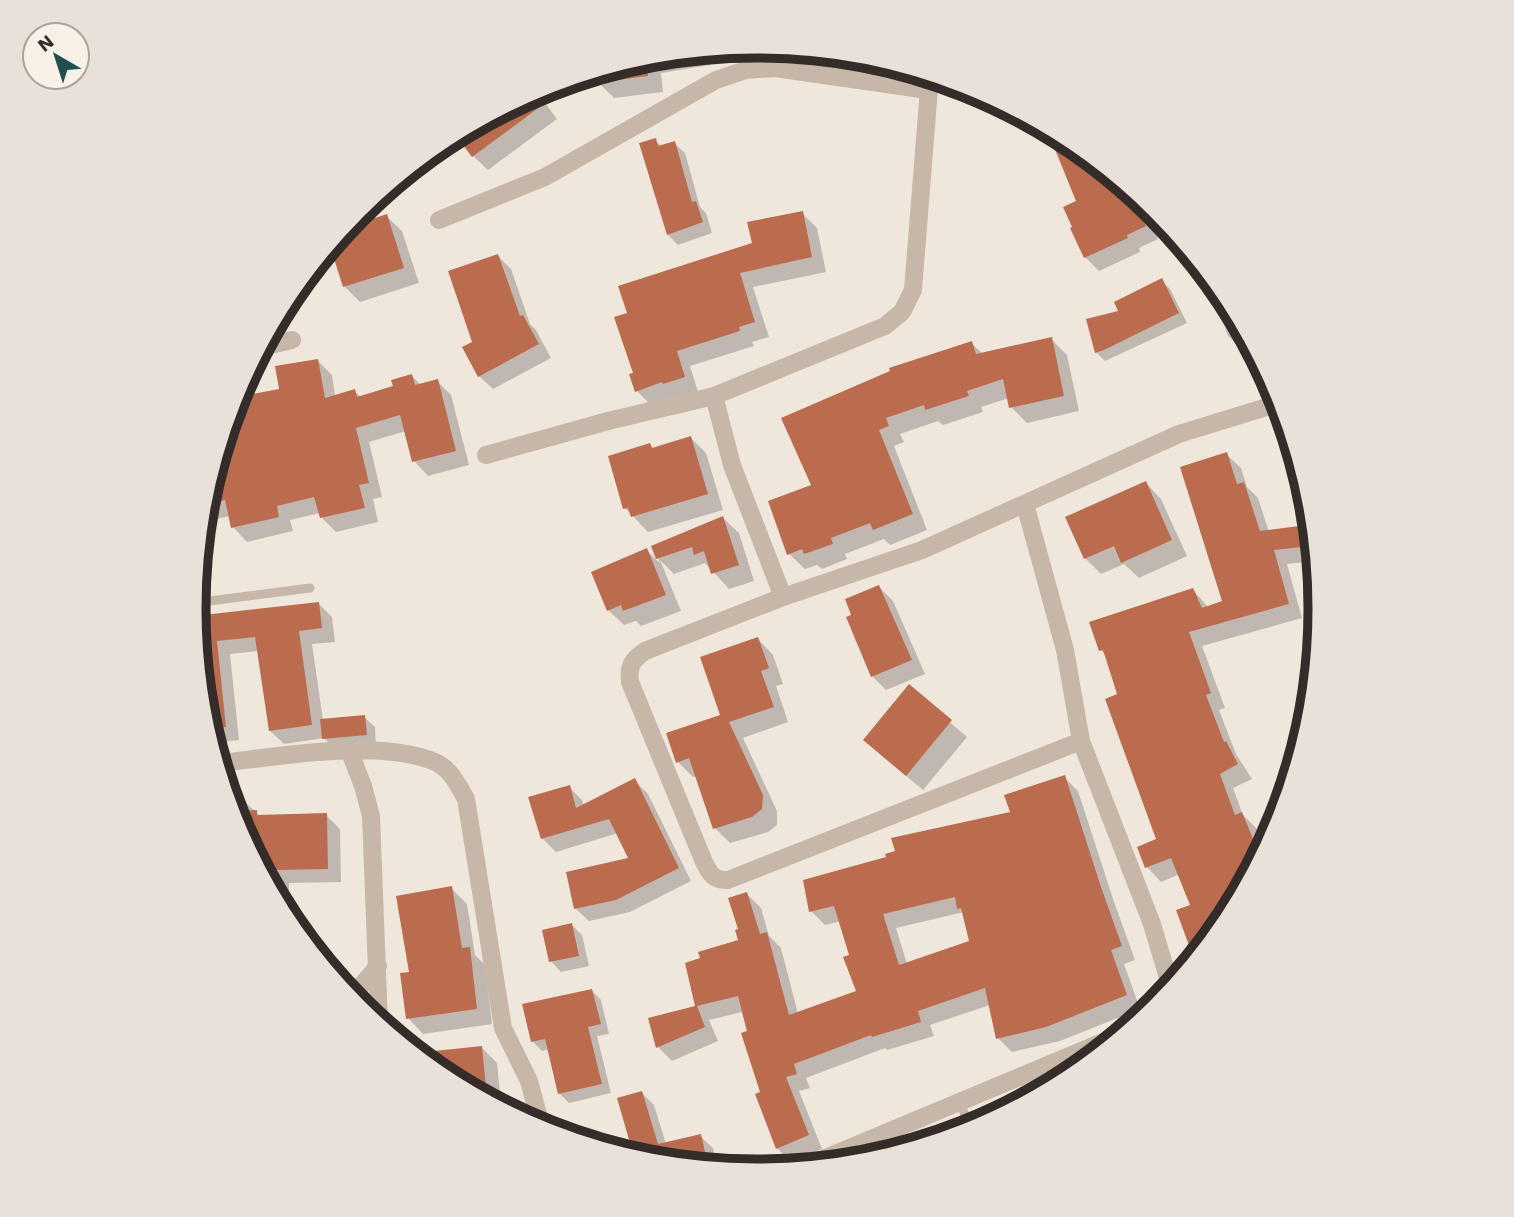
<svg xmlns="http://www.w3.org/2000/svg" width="1514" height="1217" viewBox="0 0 1514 1217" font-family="'Work Sans',sans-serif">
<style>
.shadow{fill:#0003;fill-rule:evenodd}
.building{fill:#bb6c4f;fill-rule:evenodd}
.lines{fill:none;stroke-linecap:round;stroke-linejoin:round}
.service{stroke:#c7b7a9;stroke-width:9}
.minor{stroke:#c7b7a9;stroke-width:18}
.rim{fill:none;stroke:#342c28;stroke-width:9}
</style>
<rect width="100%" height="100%" fill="#f0e7dc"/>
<path class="shadow" d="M707,50l3,15 -49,8 2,19 -49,6 -16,-16 -1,-10 51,-16z
M969,87l18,9 -11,-2z
M536,91l21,28 -69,51 -15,-14 -16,-23z
M655,140l6,6 13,-3 11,10 15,54 6,6 6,20 -34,12 -10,-10z
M1071,141l67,56 20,42 -19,9 1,4 -41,19 -14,-14 -7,-55 -22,-54z
M802,213l15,15 9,44 -73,15 16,50 -17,5 2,4 -64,20 8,26 -46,14 -15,-15 -8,-77 125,-69z
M386,216l16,15 17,52 -59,19 -15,-15 -14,-43 12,-14z
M498,256l13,13 19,55 6,6 15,28 -58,31 -14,-13 -5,-33z
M311,269l2,14 -15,2z
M1208,277l17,19 35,66 -3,1 -29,-27z
M1161,280l9,9 17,34 -82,38 -9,-9 25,-40z
M1051,339l16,16 12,56 -52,12 -16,-16 -2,-9 -28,9 2,5 -40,13 -5,-4 -38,13 4,8 -10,4 33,84 -37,15 -6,-6 -39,15 2,5 -25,10 -5,-4 -12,4 -16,-15 24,-68 -29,-67 187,-76 12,11z
M318,361l14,14 3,21 19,-5 7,6 34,-10 17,-11 9,9 16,-4 14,14 18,70 -41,11 -14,-15 -8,-30 -37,11 13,55 -9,2 5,23 -42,10 -15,-15 -1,-4 -30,7 3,11 -46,11 -14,-15 -3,-11 -27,6 2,-24 30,-99 46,-9z
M691,438l15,15 17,57 -75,22 -23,-24 25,-63 4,4z
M1226,454l15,14 6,19 11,11 11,34 30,-4 14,14 2,19 -28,3 15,54 -100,28 23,62 -6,2 17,44 16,25 -19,9 10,27 13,13 8,20 -39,74 -29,35 -18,-46 14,-5 -12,-32 -19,8 -14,-15 11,-27 -39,-145 -12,-38 -6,-7 92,-60 16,18 15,-6z
M1146,483l15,16 26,57 -48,22 -15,-14 -23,10 -16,-16z
M723,518l16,15 15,48 -25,8 -24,-26 -31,11 -14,-14 21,51 -40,15 -5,-5 -12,4 -16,-15 38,-60 14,13 -6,-16z
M879,587l14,14 32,73 -39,16 -14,-14 -18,-60z
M318,603l14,14 3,25 -23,2 11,76 41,-3 11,10 1,18 -42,3 -10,-10 -40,6 -14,-13 -11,-80 -29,3 9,86 -27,3 -7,-25 -10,-100z
M758,639l15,16 10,29 -7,2 12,36 -45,16 34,73v14l-9,7 -38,11 -15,-15 -18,-52 -4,1 -15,-15 44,-46z
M909,687l58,50 -44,53 -42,-35z
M1064,777l14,14 36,111 21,58 -11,4 16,45 -80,32 -48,11 -14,-14 -8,-33 -60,20 4,11 -47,14 -2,-2 -79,30 4,10 -11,3 23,58 -31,13 -14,-14 -35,-136 -33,8 9,21 -46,20 -14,-14 39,-39 -10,-44 53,-22 7,-48 14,14 8,28 12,12 17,66 60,-22 -7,-36 -10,-35 -16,4 -14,-14 77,-53 124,-45zM964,912l7,30 -64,22 -11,-36z
M635,781l13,13 43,87 -61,31 -41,9 -14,-13 56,-49 -13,-26 -62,19 -14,-14 27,-51 13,13 2,6z
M230,801h14l17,16 65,-2 14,14 1,53 -52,1v8l-16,1 -36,-68z
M451,888l16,16 8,51 10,10 7,59 -69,10 -15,-16 3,-45z
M572,925l10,10 7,31 -28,6 -10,-11z
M591,990l10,10 8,34 -12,2 14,57 -42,10 -10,-10 -10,-44 -7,2 -10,-10z
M481,1047l16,16 4,39 -7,1 -50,-27 -27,-22z
M642,1093l12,12 12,39 34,-8 13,12 4,20 -70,-7 -28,-9 15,-2z
M521,1107l10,10 2,7 -25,-13z
M876,1156l1,2 -11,3 -17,1z"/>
<path class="building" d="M646,57l2,19 -54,7 -2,-10z
M560,83l4,6 -92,68 -12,-16 15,-11 -4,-4 71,-38z
M656,138l2,8 17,-5 17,61 4,-1 7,21 -36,13 -28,-92z
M1070,141l59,48 17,37 -19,9 1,3 -44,20 -14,-30 2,-1 -9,-20 13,-6 -22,-54z
M803,211l9,46 -72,16 15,49 -16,5 1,4 -63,20 8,26 -22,7 -1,-2 -27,10 -6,-18 4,-1 -19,-56 13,-4 -9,-27 134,-43 -5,-21z
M387,214l17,54 -61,19 -13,-41 15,-18z
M498,254l22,62 3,-1 16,29 -61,33 -16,-30 10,-5 -24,-71z
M1162,278l17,35 -75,37 -9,3 -9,-34 32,-8 -4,-9z
M1052,337l12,59 -55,12 -6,-29 -36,12 2,5 -44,14 -1,-5 -38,13 3,8 -10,4 34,84 -40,16 -3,-7 -39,15 2,6 -29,10 -2,-5 -15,6 -19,-54 43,-16 -30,-67 109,-47 -1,-3 83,-27 4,13z
M318,359l7,39 30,-9 2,8 36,-11 -2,-6 21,-6 3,11 23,-6 18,72 -44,11 -12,-47 -44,13 13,55 -10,2 6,23 -45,10 -6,-21 -37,9 2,11 -48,11 -6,-28 -21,5 32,-108 43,-8 -4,-23z
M691,436l17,58 -77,23 -3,-9 -5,1 -15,-53 42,-13 2,5z
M1227,452l10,32 7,-2 16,49 39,-5 3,21 -28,3 15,54 -100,28 22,61 -5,2 18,47 2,-1 12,23 -18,10 15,41 7,-3 18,44 -35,66 -31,37 -18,-49 14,-5 -19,-47 -26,10 -8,-21 19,-8 -51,-140 12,-5 -14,-44 -4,1 -10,-29 104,-34 9,20 20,-7 -42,-134z
M1146,481l26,59 -51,23 -7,-17 -30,13 -19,-42z
M723,516l16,49 -28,9 -7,-23 -10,4 -2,-8 -36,12 -5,-13z
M647,548l19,47 -43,16 -2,-6 -14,6 -16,-39z
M879,585l33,75 -41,17 -25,-60 5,-2 -6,-16z
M319,602l3,26 -23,3 13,94 -43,6 -14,-94 -38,4 9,86 -18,2 -3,-11 -10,-102z
M758,637l11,31 -8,3 13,36 -45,15 34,73 -1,14 -10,8 -39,12 -24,-71 -13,5 -10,-30 54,-18 -20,-58z
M909,684l43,36 -46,56 -43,-36z
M365,715l2,20 -45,4 -2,-20z
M1065,775l36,112 21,59 -11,4 16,45 -81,32 -50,12 -11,-51 -67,23 3,11 -49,15 -1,-2 -77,29 3,10 -11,3 23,58 -33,14 -21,-55 5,-2 -19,-59 6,-2 -9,-35 -41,10 8,21 -49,21 -8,-30 47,-12 -10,-43 15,-5 -2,-6 40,-12 -3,-10 3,-1 -10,-31 19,-6 13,42 7,-2 22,83 67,-24 -13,-34 6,-2 -15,-49 -25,6 -6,-32 83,-23 -1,-3 10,-3 -4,-13 119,-26 -6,-17zM955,897l2,12 4,-1 8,33 -70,24 -16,-51z
M635,778l44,90 -63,32 -42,9 -8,-37 62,-14 -19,-39 -68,20 -13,-42 42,-12 6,23z
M257,810v5l70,-2 1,56 -52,1 1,30 -40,-76 -4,-13z
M452,886l10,62 8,-1 7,62 -71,10 -6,-46 9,-1 -13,-76z
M572,923l7,33 -30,6 -7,-32z
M592,989l9,35 -13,3 14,57 -44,10 -13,-55 -14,3 -9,-38z
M482,1046l5,53 -43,-23 -29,-23z
M642,1091l16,53 43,-10 5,22 -17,4 1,5 -43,-4 -25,-8 10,-3 -15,-52z"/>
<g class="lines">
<path class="service" d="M194,603l116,-15
M960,1103l11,26"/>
<path class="minor" d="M439,220l106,-43 171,-97 30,-10 29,-2 153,22
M262,347l30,-7
M714,396l18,69 51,132
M1282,408l31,126
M486,455l122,-34 106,-25 171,-70 17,-14 11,-22 17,-214
M1025,504l40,146 16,91 71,183 19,64
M1081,741l-353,139c-14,1 -18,-6 -24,-18l-74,-180c-2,-16 2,-22 15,-31l138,-54 139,-47 257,-116 101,-31
M349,750l14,36 8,30 8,207
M219,763c59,-6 161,-25 216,-1 15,6 23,23 31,37l37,229 26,53 13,48
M350,995l5,-2 23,-27
M804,1167l318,-133"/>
</g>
<path d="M0 0H1514V1217H0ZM756 58H758A550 550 0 0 1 1308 608V609A550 550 0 0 1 758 1159H756A550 550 0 0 1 206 609V608A550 550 0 0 1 756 58Z" fill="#e8e1d9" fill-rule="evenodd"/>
<path class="rim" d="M756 58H758A550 550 0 0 1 1308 608V609A550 550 0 0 1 758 1159H756A550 550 0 0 1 206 609V608A550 550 0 0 1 756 58Z"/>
<g transform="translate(56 56) rotate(321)"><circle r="33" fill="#f8f1e8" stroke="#aaa29b" stroke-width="2"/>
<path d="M0-5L12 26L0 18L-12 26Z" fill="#214e52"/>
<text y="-10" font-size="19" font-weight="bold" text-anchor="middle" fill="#342c28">N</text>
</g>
</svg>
